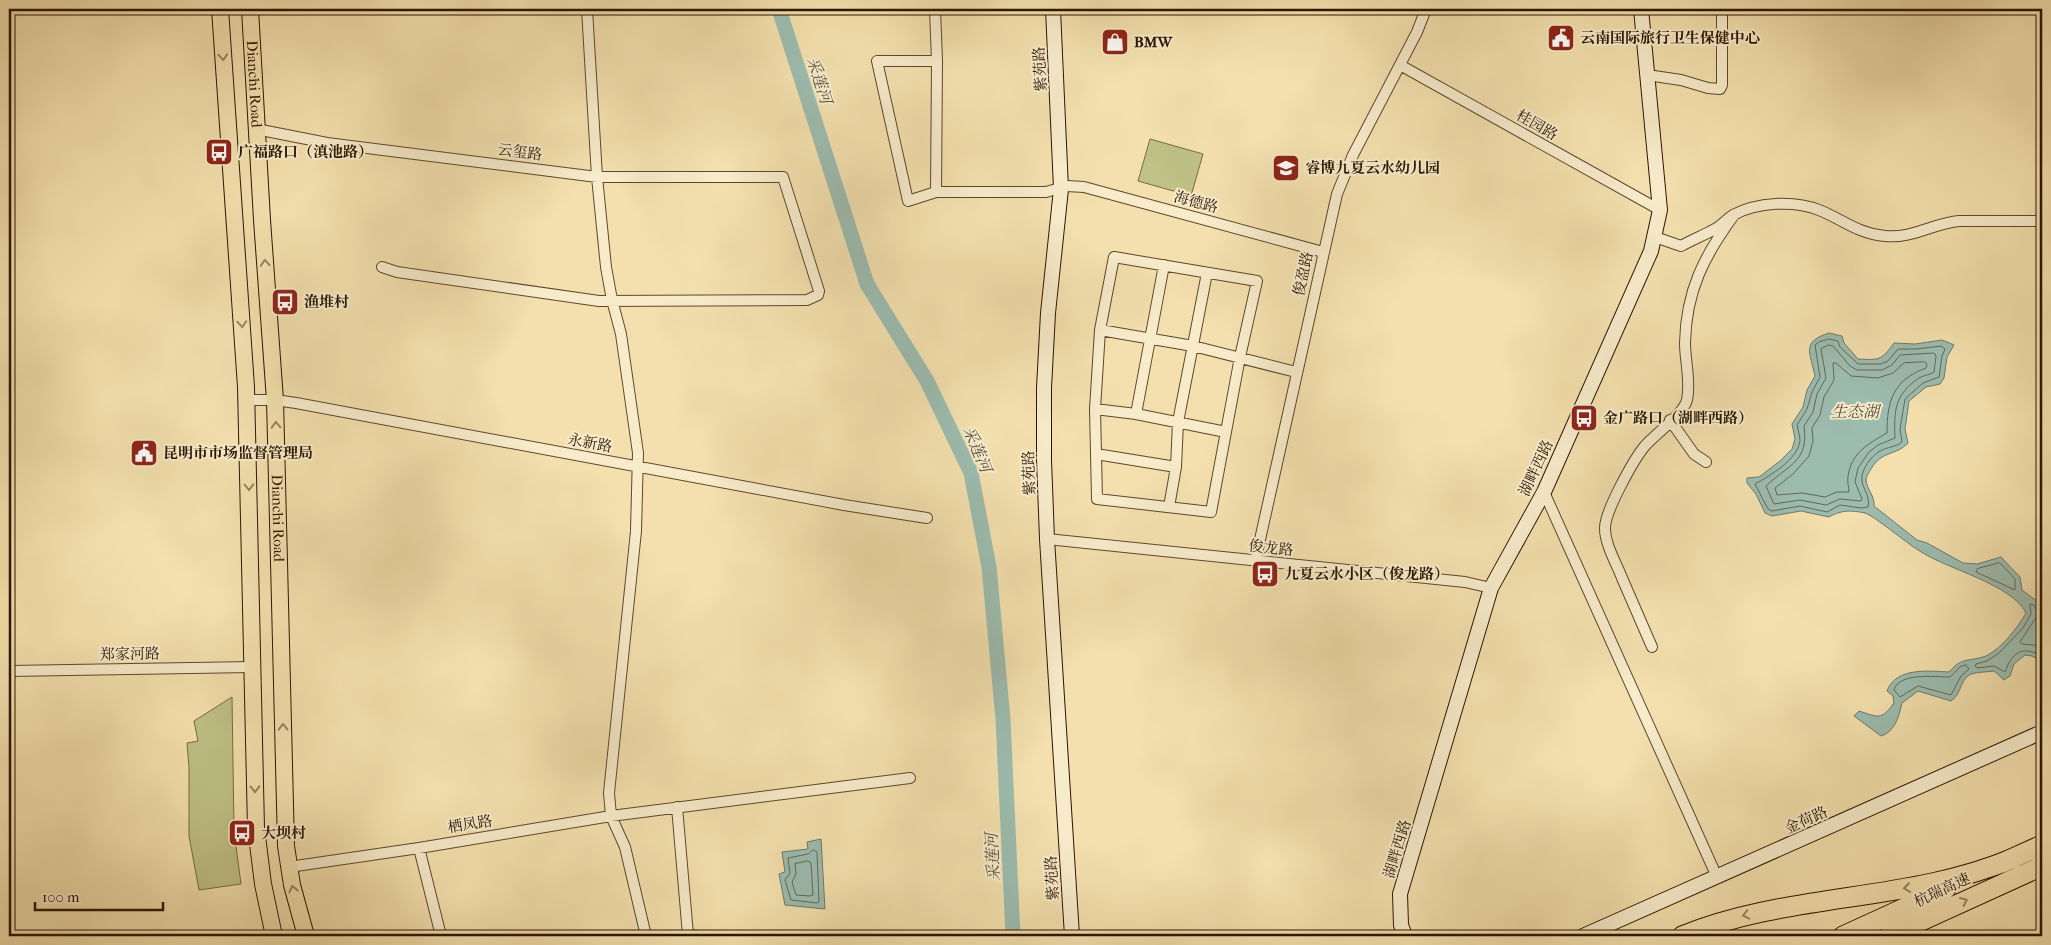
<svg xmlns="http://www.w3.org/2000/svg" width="2051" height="945" viewBox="0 0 2051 945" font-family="'IM FELL French Canon','Noto Serif SC',serif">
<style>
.green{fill:#bfc187;stroke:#756b44}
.water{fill:#9cbcaf;stroke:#6f7969}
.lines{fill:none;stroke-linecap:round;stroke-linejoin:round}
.shore{stroke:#646858;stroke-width:1}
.river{stroke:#9cbcaf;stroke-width:15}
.street-casing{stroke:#5d482c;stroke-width:12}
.secondary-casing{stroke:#2b1500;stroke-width:16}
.primary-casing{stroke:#2b1500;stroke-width:18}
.highway-casing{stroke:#2b1500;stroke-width:21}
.street{stroke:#f7ebca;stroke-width:10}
.secondary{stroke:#f7ebca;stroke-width:14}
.primary{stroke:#f3e0ae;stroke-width:16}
.highway{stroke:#f3e0ae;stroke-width:19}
.oneway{stroke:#998560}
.labels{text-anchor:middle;stroke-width:4;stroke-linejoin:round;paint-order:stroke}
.poi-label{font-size:15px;font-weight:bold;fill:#2b1500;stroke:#f7ebca;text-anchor:start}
.street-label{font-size:15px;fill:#2b1500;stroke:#f7ebca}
.water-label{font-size:16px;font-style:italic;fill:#534f3d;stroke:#f7ebca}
</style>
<rect width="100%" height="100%" fill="#f3e0ae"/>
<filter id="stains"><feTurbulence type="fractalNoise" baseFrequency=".004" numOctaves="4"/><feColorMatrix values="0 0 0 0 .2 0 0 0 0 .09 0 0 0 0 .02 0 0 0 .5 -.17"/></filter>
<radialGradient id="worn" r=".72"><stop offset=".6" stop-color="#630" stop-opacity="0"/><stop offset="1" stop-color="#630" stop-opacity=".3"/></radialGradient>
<path class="green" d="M1150,139l53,15 -12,42 -53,-15z
M232,697l2,134 7,53 -42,6 -10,-54v-69l-2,-24 11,-2 -4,-20z"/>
<path class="water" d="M1829,333l13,3 2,7 14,16c21,1 23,2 36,-16l21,1 27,-4 12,5 -7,12 -3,21 -4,6 -14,3 -17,14 -4,28 3,14c-12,13 -26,7 -37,26 -2,3 -5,8 -5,11 1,10 9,16 8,26l43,34 10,3 36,20 14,1 24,-7 19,20 2,13 16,12 4,13v47l-10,-6 -7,-1 -11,9 -4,12 -6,4 -10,-9c-7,1 -19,1 -25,4 -9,6 -8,20 -18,26l-33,-10 -16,12c-3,13 -7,29 -21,33l-27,-20 5,-5c19,6 22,10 35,-8l-1,-7 -6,-5c9,-24 41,-20 62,-19 14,-15 16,-10 34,-15 15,-4 36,-31 43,-44 -14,-29 -80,-44 -108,-63 -10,-6 -45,-35 -53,-37 -14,-3 -24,-3 -36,4l-28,-6 -29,5 -7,-3 -9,-19 -9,-11v-5l12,-1 21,-16 12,-12 3,-10 -3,-15 11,-17 4,-17 8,-14c-5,-24 -14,-34 14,-43z
M821,839l4,70 -40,-4 -6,-31 6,-2 -3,-20 26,-3 -1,-7z"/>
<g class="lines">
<path class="shore" d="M1829,339l9,2 2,6 18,17h23l7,-3 10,-12h18l25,-3 4,3 -3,7 -3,21 -16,6 -18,16 -5,30 2,13c-6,5 -15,5 -22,9 -10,6 -22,22 -17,34 3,8 7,14 5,22l-7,1 -21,-3 -13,7 -27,-6 -28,5 -4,-2 -13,-25c16,-9 42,-24 45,-43 0,-5 -2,-11 -3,-16l10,-16 5,-17 8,-15 -5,-32 4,-3z
M1829,345l4,1 17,20 7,4h25l10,-5 8,-10 34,-2 2,3 -2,16c-4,3 -10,3 -15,6 -25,17 -25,33 -24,60l-17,7 -9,7 -11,16 -3,14 7,17 -1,2 -21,-2 -14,6 -26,-5 -26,4 -8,-18c22,-21 43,-24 38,-60l9,-14 4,-18 9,-16 -5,-29z
M1925,362l2,2 -1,4c-33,12 -39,33 -39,65 -19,11 -35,19 -39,43 -1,6 1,11 1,16h-12l-12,5 -23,-4 -25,2 -2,-7 18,-14 16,-18 4,-15 -1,-13 8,-13 4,-18 10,-17 -1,-17h3l15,13 27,2 15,-5 11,-10z
M2000,563l15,16v11l-39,-18 1,-3z
M2042,613l-5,-1 -3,-7 -4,-1 1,10 -8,14 -24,25 -12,8 -11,3 -1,2 2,2 17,-2 11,6c2,-3 2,-7 5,-11 8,-13 20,-12 32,-5
M2042,619h-7l-15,23 2,2 12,1 8,4
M1966,665l3,4 -8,7 -10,19 -33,-9 -18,11 -6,-7c5,-18 41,-13 56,-13l10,-10z
M813,850l4,2 2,50 -2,1 -26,-3 -6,-20 5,-7 -2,-15 20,-4z
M808,861l3,2 2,32 -3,1 -14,-1 -4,-13 4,-8 -1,-10z"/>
<path class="river" d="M779,9l88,275 60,97 44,92 18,94 14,152 10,217"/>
<g class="street-casing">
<path id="street" d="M587,9l10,168 9,90 6,33 9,34 17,119 -2,78 -27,262 2,23 14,31 21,89
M935,9l2,52 -1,131 -28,9 -31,-140h60
M1400,65l260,145
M1647,75l34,5 27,8 12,1 2,-4v-76
M256,129l71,14 270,34h186l36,114 -1,4 -11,5 -208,1 -202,-29 -15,-5
M936,192h110l21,-6 17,1 239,65
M1655,237l26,9c11,-6 23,-11 34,-17 7,-4 12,-10 18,-14 24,-13 61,-15 86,-5 23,9 39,24 66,26 27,3 49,-13 74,-15h83
M1114,257l143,24 -17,76 -29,155 -114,-13 -2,-90 5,-79z
M1100,330l93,16 103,26
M246,400h29l21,3 548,102 83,13
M1095,409l41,5 28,-149
M1136,414l90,18
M1670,420l24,34 12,8
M1096,454l80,13 2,-45 29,-149
M1544,492l173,385
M1169,507l7,-40
M1047,539l418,43 26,6
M1255,562l82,-368 16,-39 64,-123 9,-23
M1652,647c-10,-23 -20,-46 -30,-69 -6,-16 -17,-33 -17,-50 0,-17 28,-67 39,-81 11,-13 39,-32 43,-47 4,-18 -2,-39 -2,-57 1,-52 19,-87 49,-128
M9,671l243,-4
M677,807l11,128 11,1
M419,848l22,88
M289,867l130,-19 192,-32 299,-38"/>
</g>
<g class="secondary-casing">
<path id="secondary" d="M1053,9l8,180 -13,124 -4,75v72l3,79 25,397
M1405,936l-4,-11 -1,-31 91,-306 53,-96 107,-241 9,-41 -19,-201
M1583,936l459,-204"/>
</g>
<g class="primary-casing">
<g id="primary">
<path d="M220,9l26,378 10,441 7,56 11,52"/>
<path id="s1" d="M250,9l12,211 13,180 11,446 6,39 14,51"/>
</g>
</g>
<g class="highway-casing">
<path id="highway" d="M2002,863l40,-18
M1682,936c107,-44 226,-33 332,-78
M1843,936l103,-47
M1888,936l154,-70"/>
</g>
<use href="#street" class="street"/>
<use href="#secondary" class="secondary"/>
<use href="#primary" class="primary"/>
<use href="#highway" class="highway"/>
</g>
<defs><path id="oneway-chevron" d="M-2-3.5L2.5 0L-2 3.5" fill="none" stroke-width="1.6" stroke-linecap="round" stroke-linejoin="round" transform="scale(1.25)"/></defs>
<g class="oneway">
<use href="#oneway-chevron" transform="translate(223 57) rotate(86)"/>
<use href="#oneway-chevron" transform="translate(265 263) rotate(-94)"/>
<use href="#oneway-chevron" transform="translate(242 324) rotate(86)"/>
<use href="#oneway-chevron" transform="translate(276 425) rotate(-92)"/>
<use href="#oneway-chevron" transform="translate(249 487) rotate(89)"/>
<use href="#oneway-chevron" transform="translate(283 727) rotate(-91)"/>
<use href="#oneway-chevron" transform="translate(255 789) rotate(89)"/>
<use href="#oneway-chevron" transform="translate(1907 888) rotate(172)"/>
<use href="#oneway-chevron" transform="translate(293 889) rotate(-102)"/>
<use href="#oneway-chevron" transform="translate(1964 901) rotate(-25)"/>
<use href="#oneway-chevron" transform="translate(1746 915) rotate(167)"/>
</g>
<defs>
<g id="civic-square" transform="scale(1.4375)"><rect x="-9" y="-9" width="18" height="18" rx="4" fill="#8f2418" stroke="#f7ebca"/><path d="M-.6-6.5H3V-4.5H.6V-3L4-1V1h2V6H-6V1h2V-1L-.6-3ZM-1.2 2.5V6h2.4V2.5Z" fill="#fff"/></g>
<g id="shop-square" transform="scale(1.4375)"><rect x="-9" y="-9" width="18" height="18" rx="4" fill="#8f2418" stroke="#f7ebca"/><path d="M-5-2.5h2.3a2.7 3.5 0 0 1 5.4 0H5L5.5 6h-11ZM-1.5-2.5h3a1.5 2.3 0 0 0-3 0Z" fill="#fff"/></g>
<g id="bus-square" transform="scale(1.4375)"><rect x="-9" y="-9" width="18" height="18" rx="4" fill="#8f2418" stroke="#f7ebca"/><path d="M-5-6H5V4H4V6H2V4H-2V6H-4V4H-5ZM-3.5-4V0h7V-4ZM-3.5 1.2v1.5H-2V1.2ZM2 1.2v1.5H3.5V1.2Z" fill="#fff"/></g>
<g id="school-square" transform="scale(1.4375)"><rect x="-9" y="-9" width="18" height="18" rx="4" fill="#8f2418" stroke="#f7ebca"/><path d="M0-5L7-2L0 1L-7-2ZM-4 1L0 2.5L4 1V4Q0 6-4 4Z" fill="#fff"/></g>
</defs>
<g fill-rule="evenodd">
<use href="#civic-square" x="1561" y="38"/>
<use href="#shop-square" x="1115" y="42"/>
<use href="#bus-square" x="219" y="152"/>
<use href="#school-square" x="1286" y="168"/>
<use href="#bus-square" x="285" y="302"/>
<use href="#bus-square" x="1584" y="418"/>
<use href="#civic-square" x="144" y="453"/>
<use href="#bus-square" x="1265" y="574"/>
<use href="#bus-square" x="242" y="833"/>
</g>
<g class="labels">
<g class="poi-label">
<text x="1580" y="43">云南国际旅行卫生保健中心</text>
<text x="1134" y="47">BMW</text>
<text x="238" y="157">广福路口（滇池路）</text>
<text x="1305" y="173">睿博九夏云水幼儿园</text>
<text x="304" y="307">渔堆村</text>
<text x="1603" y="423">金广路口（湖畔西路）</text>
<text x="163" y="458">昆明市市场监督管理局</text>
<text x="1284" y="579">九夏云水小区（俊龙路）</text>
<text x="261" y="838">大坝村</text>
</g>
<g class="street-label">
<text transform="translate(1040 69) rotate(-93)" y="5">紫苑路</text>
<text dy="5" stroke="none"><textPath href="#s1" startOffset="75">Dianchi Road</textPath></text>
<text transform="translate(1537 125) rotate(30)" y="5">桂园路</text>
<text transform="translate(520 152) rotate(7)" y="5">云玺路</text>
<text transform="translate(1196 202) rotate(15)" y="5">海德路</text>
<text transform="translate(1303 274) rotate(-78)" y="5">俊盈路</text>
<text transform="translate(590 443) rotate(10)" y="5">永新路</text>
<text transform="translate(1536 468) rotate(-65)" y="5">湖畔西路</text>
<text transform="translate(1029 473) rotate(-92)" y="5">紫苑路</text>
<text dy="5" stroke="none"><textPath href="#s1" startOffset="510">Dianchi Road</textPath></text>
<text transform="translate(1271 548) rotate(6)" y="5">俊龙路</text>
<text transform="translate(130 654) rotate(-1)" y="5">郑家河路</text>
<text transform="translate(1806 820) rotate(-24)" y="5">金荷路</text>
<text transform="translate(470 824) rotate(-9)" y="5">栖凤路</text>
<text transform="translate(1397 849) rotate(-73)" y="5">湖畔西路</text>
<text transform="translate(1052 878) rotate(-93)" y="5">紫苑路</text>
<text transform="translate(1942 890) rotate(-25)" y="5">杭瑞高速</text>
</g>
<g class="water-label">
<text transform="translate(820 80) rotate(72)" y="6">采莲河</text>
<text x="1855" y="417">生态湖</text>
<text transform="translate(978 449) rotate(67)" y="6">采莲河</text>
<text transform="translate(992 857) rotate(-93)" y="6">采莲河</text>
</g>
</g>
<rect width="2051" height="945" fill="none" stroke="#f3e0ae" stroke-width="30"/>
<rect x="10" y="10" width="2031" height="925" fill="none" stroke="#2b1500" stroke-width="2.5"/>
<rect x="15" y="15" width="2021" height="915" fill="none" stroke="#2b1500"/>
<path d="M35 902v8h128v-8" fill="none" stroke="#2b1500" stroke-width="2.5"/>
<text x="42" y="902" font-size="15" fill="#2b1500" stroke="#f7ebca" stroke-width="4" paint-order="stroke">100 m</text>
<rect width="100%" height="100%" filter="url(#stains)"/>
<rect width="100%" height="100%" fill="url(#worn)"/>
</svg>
